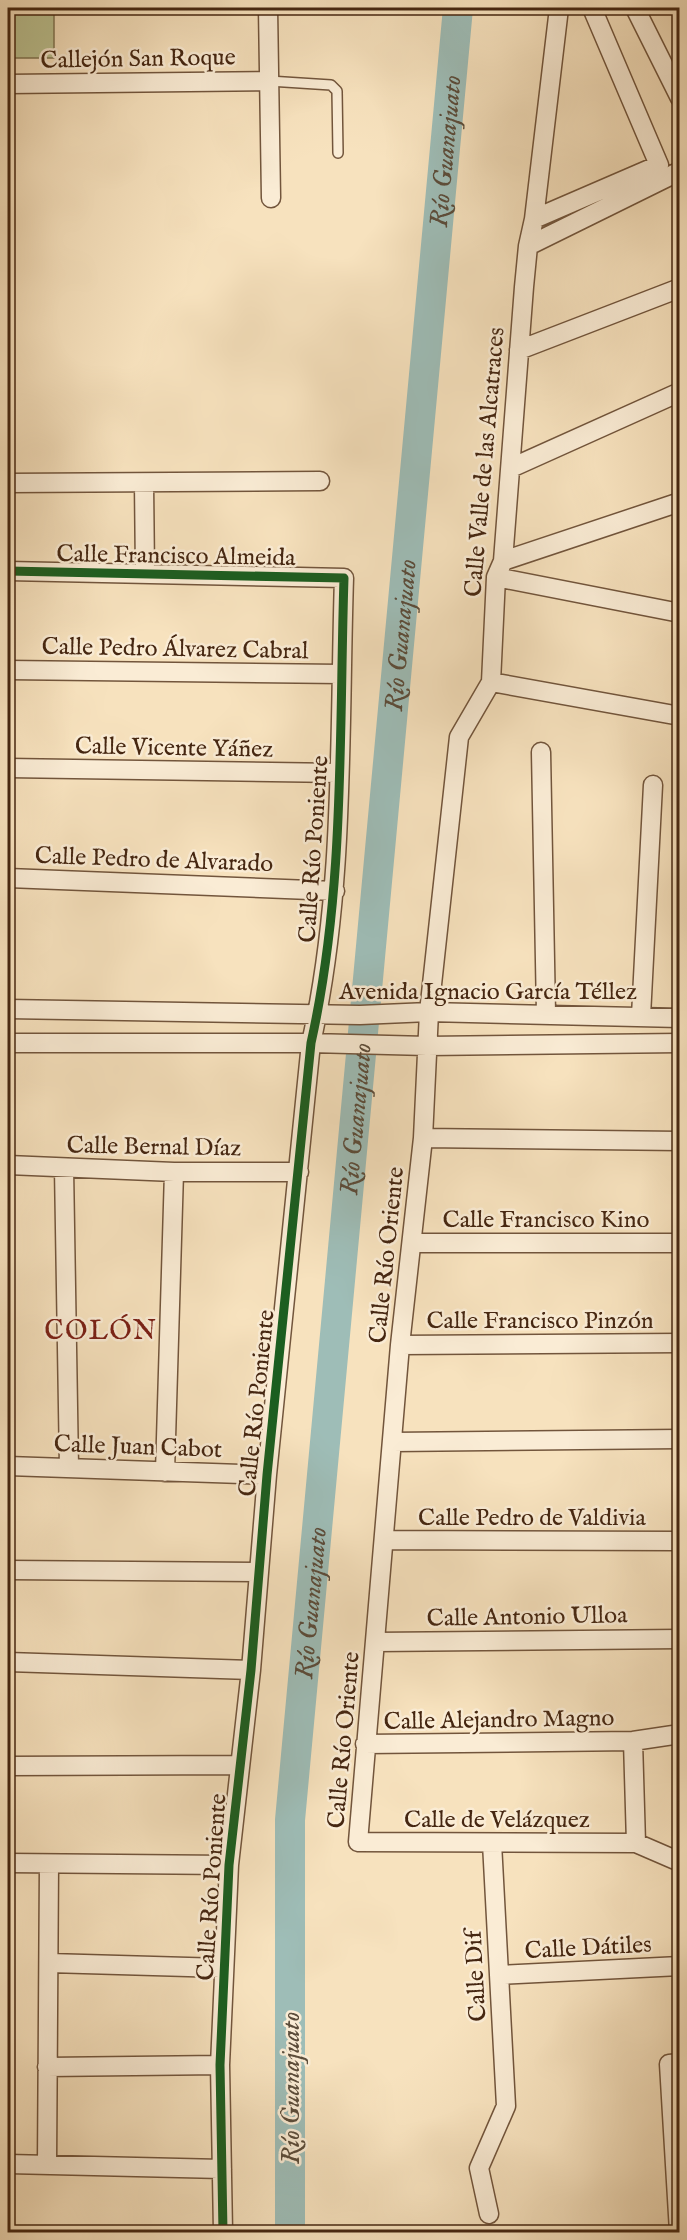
<svg xmlns="http://www.w3.org/2000/svg" width="687" height="2240" viewBox="0 0 687 2240" font-family="'IM FELL English',serif">
<style>
.green{fill:#bcc392;stroke:#807452;stroke-width:1.5}
.lines{fill:none;stroke-linecap:round;stroke-linejoin:round}
.river{stroke:#9ebdb7;stroke-width:30}
.lane-casing{stroke:#72553c;stroke-width:12}
.street-casing{stroke:#72553c;stroke-width:21}
.lane{stroke:#faecd5;stroke-width:9}
.street{stroke:#faecd5;stroke-width:18}
.cycleway-casing{stroke:#faecd5;stroke-width:13}
.cycleway{stroke:#1b5e20;stroke-width:9}
.labels{text-anchor:middle;stroke-width:5;stroke-linejoin:round;paint-order:stroke}
.street-label{font-size:24px;fill:#452611;stroke:#faecd5}
.water-label{font-size:26px;font-style:italic;fill:#5b4c3a;stroke:#faecd5}
.quarter-label{font-size:27px;letter-spacing:1.5px;fill:#7a1f14;stroke:#faecd5}
</style>
<rect width="100%" height="100%" fill="#f7e2be"/>
<filter id="stains"><feTurbulence type="fractalNoise" baseFrequency=".00333" numOctaves="4"/><feColorMatrix values="0 0 0 0 .2 0 0 0 0 .09 0 0 0 0 .02 0 0 0 .5 -.17"/></filter>
<radialGradient id="worn" r=".72"><stop offset=".6" stop-color="#630" stop-opacity="0"/><stop offset="1" stop-color="#630" stop-opacity=".3"/></radialGradient>
<path class="green" d="M8,8h46v50h-46z"/>
<g class="lines">
<path class="river" id="s1" d="M290,2232v-412l168,-1812"/>
<g class="lane-casing">
<path id="lane" d="M269,81l62,4 6,6 1,62"/>
</g>
<g class="street-casing">
<path id="street" d="M268,8l3,190
M559,8l-25,211 125,-54 -67,-157
M635,8l45,90
M8,84l261,-3
M534,219l-6,27 -4,41 -21,274 -7,16 -5,105 -32,55 -30,275 -6,126 -23,207 -42,497 278,1 44,19
M528,246l152,-75
M519,350l161,-62
M511,468l169,-76
M8,483l312,-2
M144,483l1,90
M503,561l177,-59
M8,571l336,7c-5,155 1,313 -33,465l-44,432 -16,195 -22,195 -9,200 3,167
M496,577l184,36
M8,670l333,4
M491,682l189,34
M541,752l5,261
M8,768l331,5
M8,878l327,13
M8,1009l352,6 69,-3 251,6
M641,1016l12,-231
M8,1043h303l116,3 253,-3
M423,1138l257,3
M8,1165l166,7h125
M64,1168l5,299
M412,1243h268
M400,1345l280,-2
M393,1442l287,-3
M8,1466l259,9
M165,1472l9,-300
M385,1540l295,1
M8,1570l251,2
M375,1642l305,-3
M8,1662l243,8
M633,1741l3,102
M365,1744l268,-3 47,-7
M8,1766l232,-1
M8,1863l221,2
M49,1963l174,5
M499,1975l181,-9
M47,2067l173,-2
M8,2164l214,5
M47,2165l2,-301
M489,2214l-10,-46 27,-62 -14,-263
M679,2232l-10,-168 11,-1"/>
</g>
<use href="#lane" class="lane"/>
<use href="#street" class="street"/>
<g class="cycleway-casing">
<path id="cycleway" d="M8,571l336,7c-5,155 1,313 -33,465l-44,432 -16,195 -22,195 -9,200 3,167"/>
</g>
<use href="#cycleway" class="cycleway"/>
</g>
<g class="labels">
<g class="street-label">
<text transform="translate(138 58) rotate(-1)" y="8">Callejón San Roque</text>
<text transform="translate(484 462) rotate(-85)" y="8">Calle Valle de las Alcatraces</text>
<text transform="translate(176 555) rotate(1)" y="8">Calle Francisco Almeida</text>
<text transform="translate(175 648) rotate(1)" y="8">Calle Pedro Álvarez Cabral</text>
<text transform="translate(174 747) rotate(1)" y="8">Calle Vicente Yáñez</text>
<text transform="translate(313 849) rotate(-86)" y="8">Calle Río Poniente</text>
<text transform="translate(154 859) rotate(2)" y="8">Calle Pedro de Alvarado</text>
<text x="488" y="999">Avenida Ignacio García Téllez</text>
<text transform="translate(154 1146) rotate(1)" y="8">Calle Bernal Díaz</text>
<text x="546" y="1227">Calle Francisco Kino</text>
<text transform="translate(386 1255) rotate(-84)" y="8">Calle Río Oriente</text>
<text x="540" y="1328">Calle Francisco Pinzón</text>
<text transform="translate(256 1403) rotate(-84)" y="8">Calle Río Poniente</text>
<text transform="translate(138 1446) rotate(2)" y="8">Calle Juan Cabot</text>
<text x="532" y="1525">Calle Pedro de Valdivia</text>
<text transform="translate(527 1616) rotate(-1)" y="8">Calle Antonio Ulloa</text>
<text transform="translate(499 1719) rotate(-1)" y="8">Calle Alejandro Magno</text>
<text transform="translate(343 1740) rotate(-85)" y="8">Calle Río Oriente</text>
<text x="497" y="1827">Calle de Velázquez</text>
<text transform="translate(211 1887) rotate(-86)" y="8">Calle Río Poniente</text>
<text transform="translate(588 1947) rotate(-3)" y="8">Calle Dátiles</text>
<text transform="translate(475 1976) rotate(-93)" y="8">Calle Dif</text>
</g>
<g class="water-label">
<text dy="9" stroke="none"><textPath href="#s1" startOffset="2088">Río Guanajuato</textPath></text>
<text dy="9" stroke="none"><textPath href="#s1" startOffset="1602">Río Guanajuato</textPath></text>
<text dy="9" stroke="none"><textPath href="#s1" startOffset="1116">Río Guanajuato</textPath></text>
<text dy="9" stroke="none"><textPath href="#s1" startOffset="630">Río Guanajuato</textPath></text>
<text transform="translate(290 2088) rotate(-90)" y="9">Río Guanajuato</text>
</g>
<g class="quarter-label">
<text x="101" y="1339">COLÓN</text>
</g>
</g>
<rect width="687" height="2240" fill="none" stroke="#f7e2be" stroke-width="30"/>
<rect x="9" y="9" width="669" height="2222" fill="none" stroke="#452611" stroke-width="3"/>
<rect x="15" y="15" width="657" height="2210" fill="none" stroke="#452611" stroke-width="1.5"/>
<rect width="100%" height="100%" filter="url(#stains)"/>
<rect width="100%" height="100%" fill="url(#worn)"/>
</svg>
